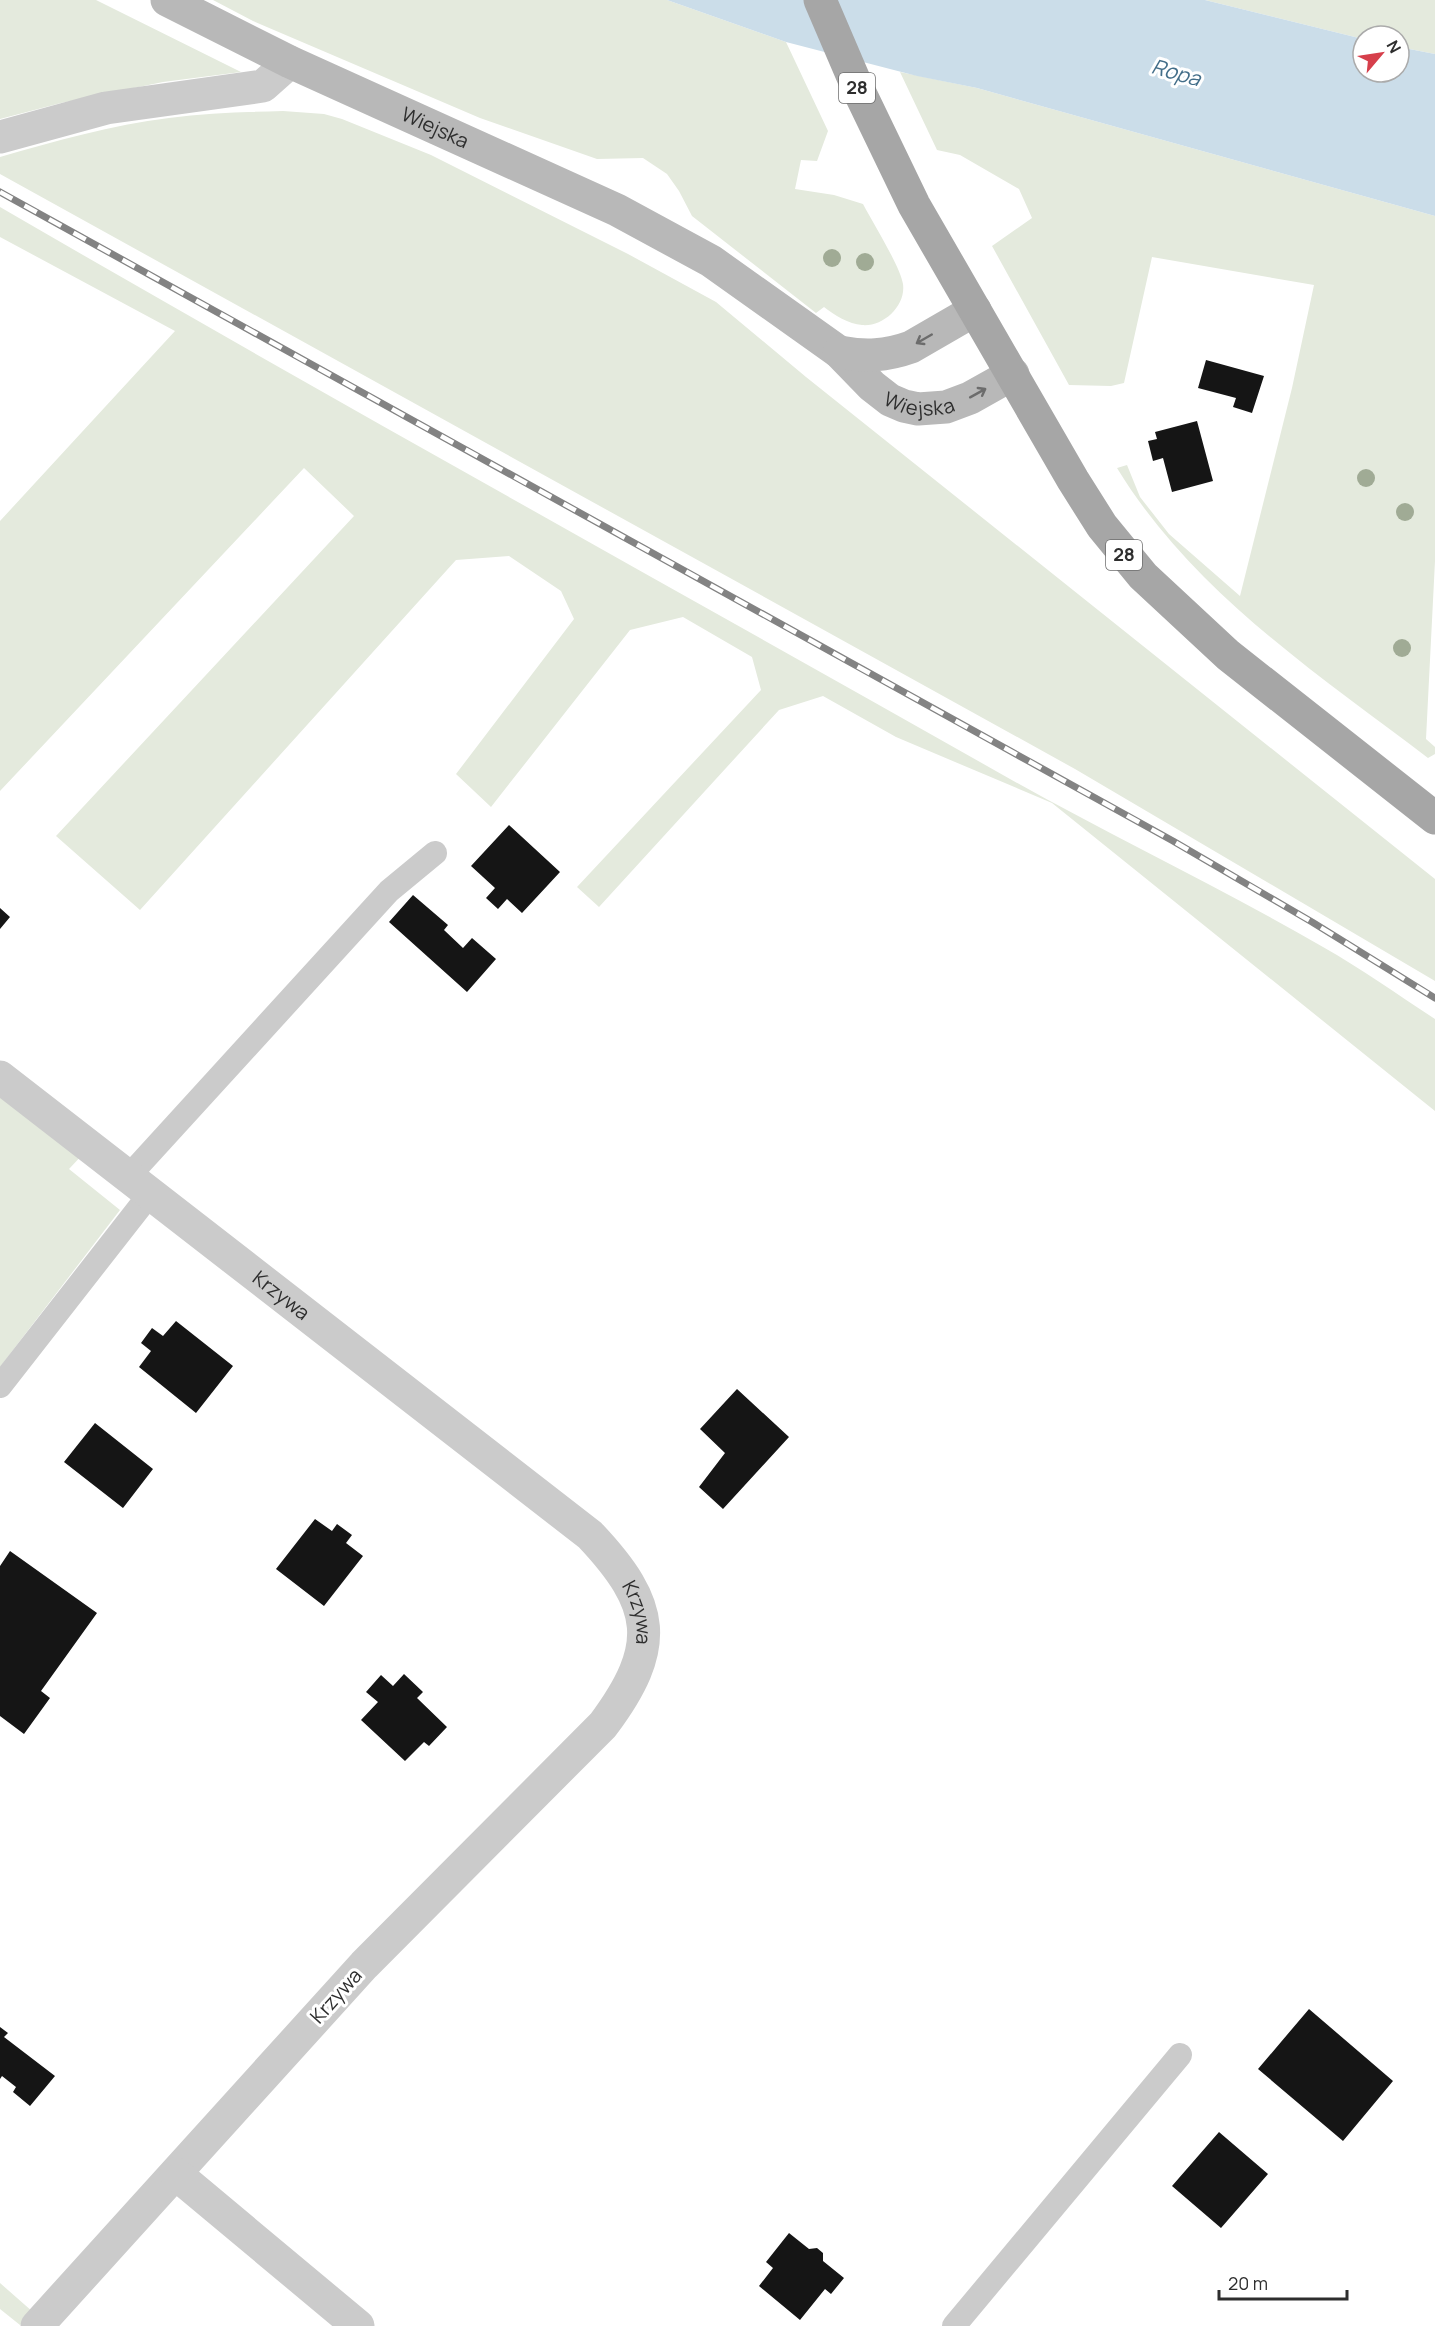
<svg xmlns="http://www.w3.org/2000/svg" width="1435" height="2326" viewBox="0 0 1435 2326" font-family="Manrope,sans-serif">
<style>
.green{fill:#e4eadd}
.water{fill:#cbdde9}
.building{fill:#151515}
.lines{fill:none;stroke-linecap:round;stroke-linejoin:round}
.lane{stroke:#cbcbcb;stroke-width:24}
.street{stroke:#cbcbcb;stroke-width:33}
.secondary{stroke:#b8b8b8;stroke-width:33}
.primary{stroke:#a6a6a6;stroke-width:33}
.rail-casing{stroke:#838383;stroke-width:7}
.rail{stroke:#fff;stroke-width:4.5;stroke-dasharray:14;stroke-linecap:butt}
.tree{fill:#a0ab95}
.oneway{stroke:#6c6c6c}
.labels{text-anchor:middle;stroke-width:6;stroke-linejoin:round;paint-order:stroke}
.shield{fill:#fff;stroke:#6d6d6d;stroke-width:1.5}
.shield-label{font-size:18px;font-weight:bold;fill:#2e2e2e}
.street-label{font-size:20px;fill:#2e2e2e;stroke:#fff}
.water-label{font-size:21px;font-style:italic;fill:#436e89;stroke:#fff}
</style>
<rect width="100%" height="100%" fill="#fff"/>
<path class="green" d="M0,0h96l145,72 -78,10 -102,21 -61,16z
M213,0h454l119,42 42,89 -11,30 -16,-1 -6,29 39,6 29,9c10,19 37,62 40,80 3,22 -20,43 -41,41 -13,-1 -28,-10 -38,-18l-8,6 -124,-97 -13,-25 -12,-17 -24,-16 -46,1 -117,-41 -227,-97z
M1205,0h230v54l-36,-7v-11h-36v3z
M900,72l77,16 458,128v345l-9,178 9,8v7l-7,4c-112,-85 -236,-167 -311,-290l10,-3 13,32 29,37 71,62 52,-208 22,-103 -162,-28 -28,126 -13,3 -42,-1 -77,-139 40,-28 -13,-29 -59,-34 -23,-5z
M283,111l41,3 18,5 89,36 197,99 88,48 90,75 629,502v102l-360,-212 -1075,-595v-17c55,-16 112,-32 169,-39 38,-5 76,-6 114,-7z
M0,207c334,194 673,381 1010,572 103,58 211,109 313,168 39,22 75,48 112,72v92l-383,-308 -156,-66 -73,-41 -44,14 -180,197 -22,-20 184,-197 -9,-33 -69,-40 -53,13 -139,177 -35,-33 118,-155 -13,-28 -52,-35 -53,4 -316,350 -84,-74 298,-320 -50,-48 -304,323v-270l175,-190 -175,-94z
M0,1086l84,67 -15,16 51,41 -120,157z
M0,2283l33,29 -13,13 -20,-16z"/>
<path class="water" d="M667,0h538l158,39v33h36v-25l36,7v162l-458,-128 -60,-12 -131,-34z"/>
<path class="building" d="M1206,360l58,16 -12,37 -19,-6 3,-9 -38,-10z
M1197,421l16,60 -41,11 -9,-34 -10,3 -5,-20 9,-2 -2,-7z
M509,825l51,47 -38,41 -15,-14 -9,10 -12,-11 9,-10 -24,-22z
M413,895l35,30 -4,5 19,18 9,-10 24,21 -29,33 -78,-70z
M0,908l10,9 -10,12z
M176,1321l57,45 -37,47 -57,-46 12,-16 -10,-8 11,-15 11,8z
M737,1389l52,48 -66,72 -24,-22 26,-34 -25,-24z
M95,1423l58,46 -30,39 -59,-46z
M315,1519l17,12 5,-7 15,11 -6,8 17,13 -39,50 -48,-37z
M10,1551l87,62 -56,78 9,7 -26,36 -24,-18v-150z
M404,1674l19,18 -6,6 30,29 -18,19 -5,-4 -19,19 -44,-41 17,-18 -12,-10 15,-17 12,11z
M1309,2009l84,72 -50,60 -85,-72z
M0,2027l8,6 -4,4 51,39 -25,30 -17,-14 3,-5 -14,-11 -2,3z
M1219,2132l49,42 -47,54 -49,-42z
M789,2233l20,16 8,-1 6,5v8l21,17 -13,16 -6,-5 -25,31 -41,-34 14,-18 -7,-6z"/>
<g class="lines">
<path class="lane" d="M128,1177l261,-286 46,-38
M0,1386l150,-192
M954,2326l226,-271"/>
<g class="street">
<path d="M0,137l106,-29 157,-22 27,-24"/>
<path id="s1" d="M0,1077l590,458c66,70 72,111 13,190l-239,240 -327,361"/>
<path d="M176,2174l182,152"/>
</g>
<g class="secondary">
<path id="s2" d="M167,0l123,62 327,148 94,51 128,91 33,34 18,14 14,6 14,3 28,-2 24,-9 43,-24"/>
<path d="M839,352c26,5 47,4 72,-5l64,-37"/>
</g>
<path class="primary" d="M820,0l39,91 55,114 159,275 29,46 41,50 85,79 207,163"/>
<g class="rail-casing">
<path id="rail" d="M0,192l1173,649 139,81 123,76"/>
</g>
<use href="#rail" class="rail"/>
</g>
<g class="tree">
<circle cx="832" cy="258" r="9"/>
<circle cx="865" cy="262" r="9"/>
<circle cx="1366" cy="478" r="9"/>
<circle cx="1405" cy="512" r="9"/>
<circle cx="1402" cy="648" r="9"/>
</g>
<defs><path id="oneway-shaft" d="M-6 0H5M1.5-3L5.5 0L1.5 3" fill="none" stroke-width="1.6" stroke-linecap="round" stroke-linejoin="round" transform="scale(1.5)"/></defs>
<g class="oneway">
<use href="#oneway-shaft" transform="translate(924 339) rotate(150)"/>
<use href="#oneway-shaft" transform="translate(978 393) rotate(-29)"/>
</g>
<g class="labels">
<g class="shield">
<rect x="839" y="73" width="36" height="30" rx="4.5"/>
<rect x="1106" y="540" width="36" height="30" rx="4.5"/>
</g>
<g class="shield-label">
<text x="857" y="94">28</text>
<text x="1124" y="561">28</text>
</g>
<g class="street-label">
<text dy="7" stroke="none"><textPath href="#s2" startOffset="297">Wiejska</textPath></text>
<text dy="7" stroke="none"><textPath href="#s2" startOffset="861">Wiejska</textPath></text>
<text dy="7" stroke="none"><textPath href="#s1" startOffset="356">Krzywa</textPath></text>
<text dy="7" stroke="none"><textPath href="#s1" startOffset="840">Krzywa</textPath></text>
<text transform="translate(336 1996) rotate(-48)" y="7">Krzywa</text>
</g>
<g class="water-label">
<text transform="translate(1176 73) rotate(16)" y="7">Ropa</text>
</g>
</g>
<g transform="translate(1381 54) rotate(61)"><circle r="28" fill="#ffffff" stroke="#ababab" stroke-width="1.5"/>
<path d="M0-4.5L10 22L0 15L-10 22Z" fill="#d63f4b"/>
<text y="-9" font-size="16" font-weight="bold" text-anchor="middle" fill="#2e2e2e">N</text>
</g>
<path d="M1219 2290v9h128v-9" fill="none" stroke="#2e2e2e" stroke-width="3"/>
<text x="1228" y="2290" font-size="18" fill="#2e2e2e" stroke="#ffffff" stroke-width="4.5" paint-order="stroke">20 m</text>
</svg>
